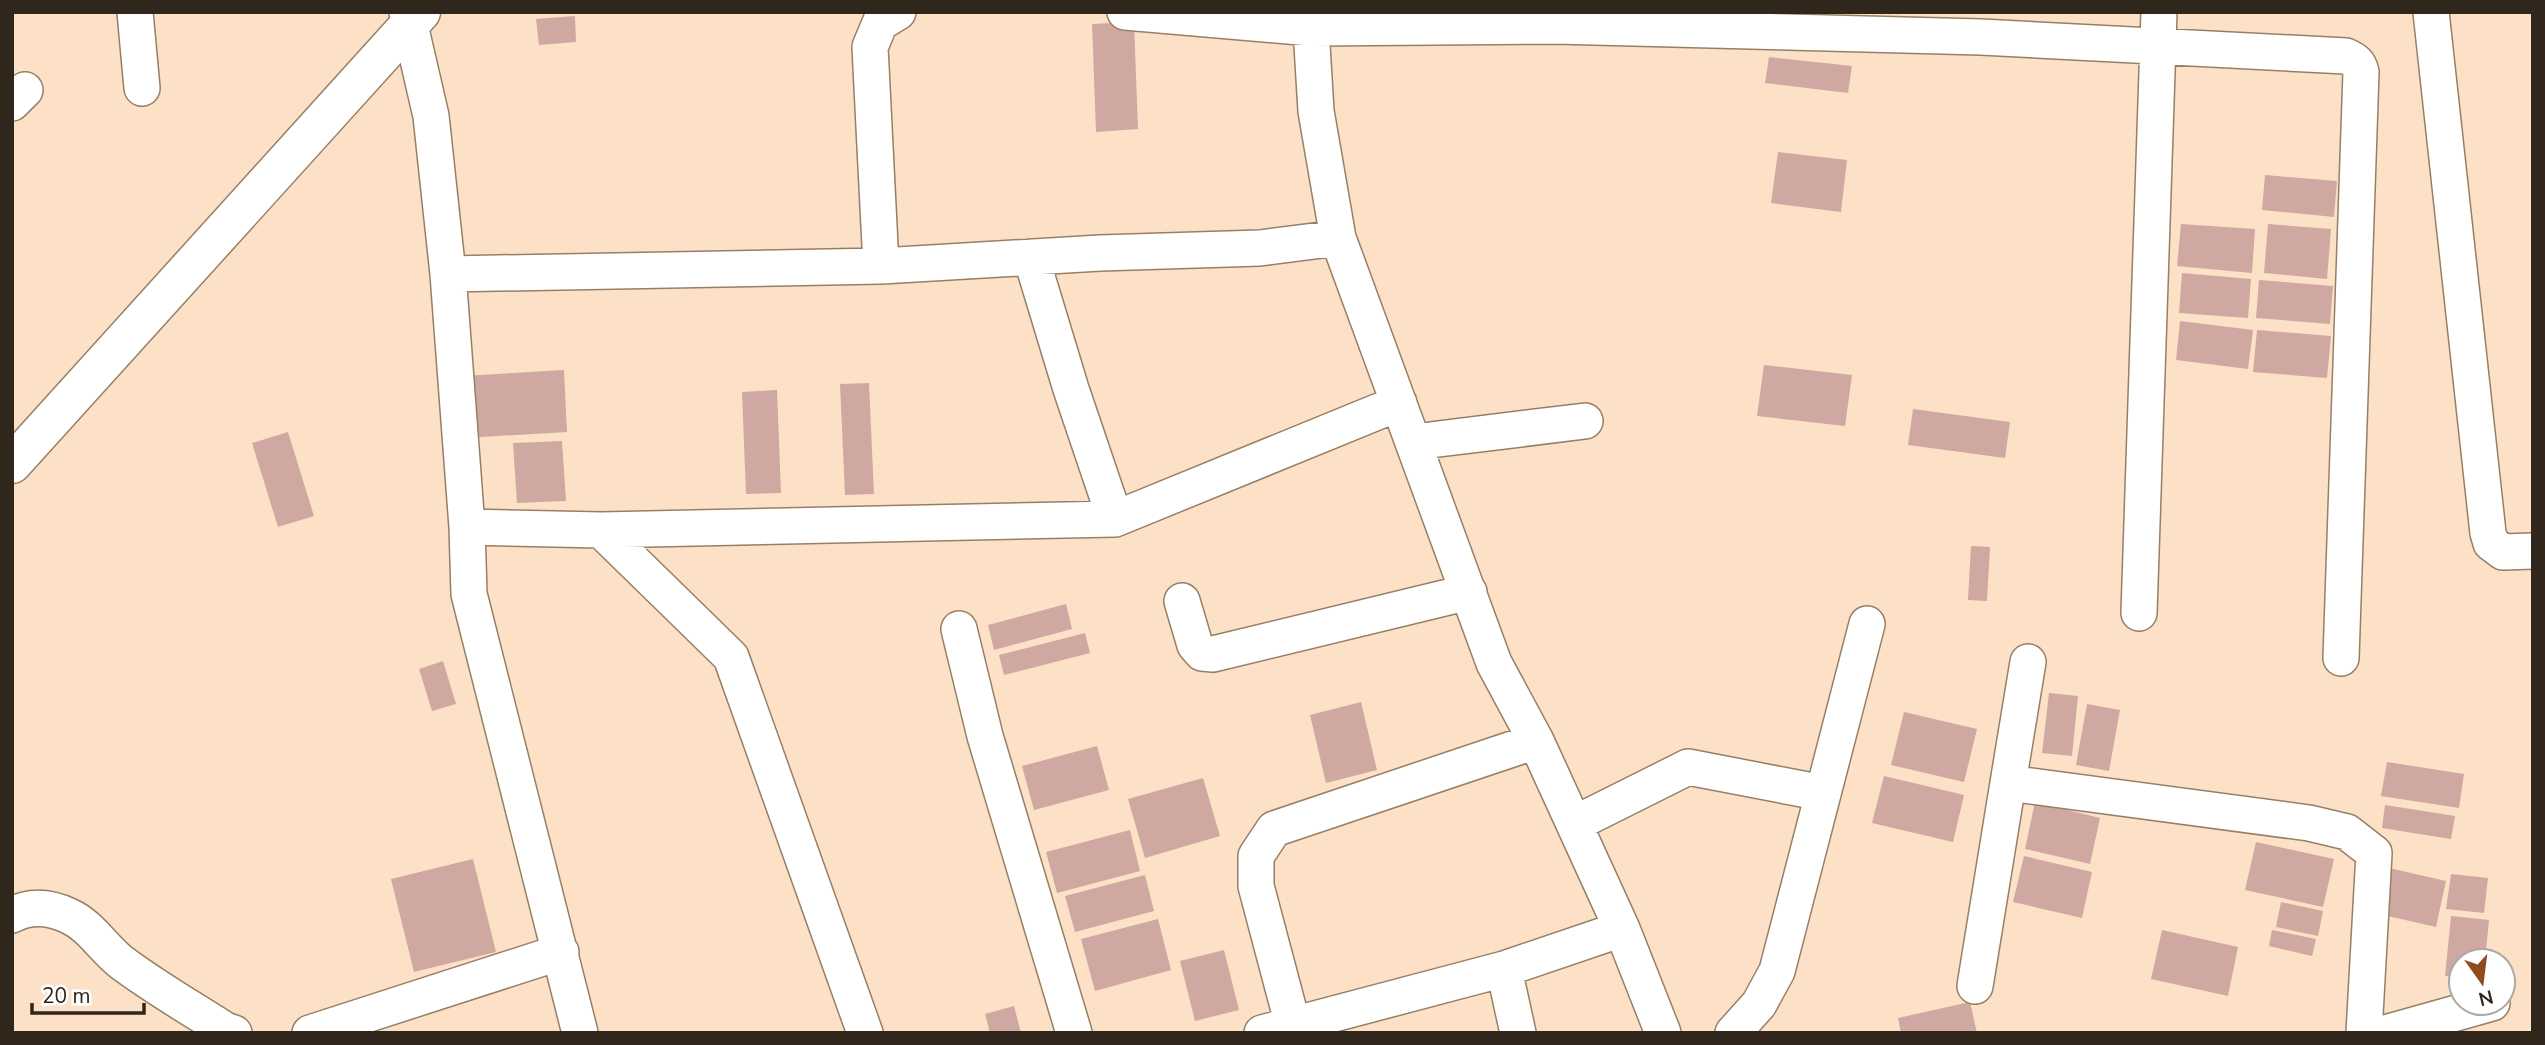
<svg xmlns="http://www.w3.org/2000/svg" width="2545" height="1045" viewBox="0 0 2545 1045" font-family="'Nunito Sans',sans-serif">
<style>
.building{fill:#cfa8a2}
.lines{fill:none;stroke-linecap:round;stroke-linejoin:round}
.minor-casing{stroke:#977f66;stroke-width:38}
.tertiary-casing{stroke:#977f66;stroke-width:41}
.minor{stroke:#fff;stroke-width:35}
.tertiary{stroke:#fff;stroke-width:38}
</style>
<rect width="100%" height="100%" fill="#fce1c6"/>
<path class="building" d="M575,16l1,26 -37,3 -3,-26z
M1134,22l4,107 -42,3 -4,-108z
M1769,57l83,9 -4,27 -83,-10z
M1778,152l69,8 -6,52 -70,-9z
M2265,175l72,6 -3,36 -72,-7z
M2181,224l74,5 -3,44 -75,-7z
M2268,224l63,5 -4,50 -63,-6z
M2182,273l69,6 -3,39 -69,-5z
M2259,280l74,6 -3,38 -74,-6z
M2180,321l73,9 -5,39 -72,-9z
M2257,330l74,6 -4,42 -74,-6z
M1764,365l88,10 -7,51 -88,-10z
M564,370l3,62 -102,6 -3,-62z
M869,383l5,111 -29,1 -5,-111z
M777,390l4,103 -35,1 -4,-102z
M1913,409l97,13 -5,36 -97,-13z
M288,432l26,84 -36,11 -26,-84z
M562,441l4,60 -49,2 -4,-60z
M1971,546l19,1 -3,54 -19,-1z
M1066,604l6,25 -78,21 -6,-25z
M1085,633l5,20 -86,22 -5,-20z
M443,661l13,43 -24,7 -13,-42z
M2049,693l29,3 -6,60 -30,-3z
M1361,702l16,68 -51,13 -16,-68z
M2087,704l33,6 -11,61 -33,-6z
M1904,712l73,17 -13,53 -73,-17z
M1097,746l12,44 -75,20 -12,-44z
M2387,762l77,12 -5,34 -78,-12z
M1884,776l80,19 -11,47 -81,-19z
M1203,778l17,58 -75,22 -17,-59z
M2035,802l65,16 -10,46 -65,-15z
M2385,805l70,11 -4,23 -69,-11z
M1130,830l10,41 -83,22 -11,-41z
M2256,842l78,17 -11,48 -78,-17z
M2024,856l68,16 -10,46 -69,-16z
M473,859l23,93 -82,20 -23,-93z
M2389,868l57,13 -10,46 -57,-13z
M2451,874l37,4 -4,35 -38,-4z
M1145,875l9,36 -79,21 -10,-36z
M2281,902l42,9 -5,25 -42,-9z
M2451,916l38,4 -4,41h-24v16l-16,-1z
M1158,919l13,51 -76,21 -14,-52z
M2162,930l76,17 -10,49 -77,-17z
M2272,930l44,9 -4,17 -43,-10z
M1224,950l15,60 -44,11 -15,-60z
M1970,1002l7,31h-76l-3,-15z
M1014,1006l7,27h-31l-5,-19z"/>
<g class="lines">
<g class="minor-casing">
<path id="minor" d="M135,12l7,76
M407,12l24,104 17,158 19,253 2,67 111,439
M1125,12l186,16 244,-2 426,11 365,19c9,4 13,7 15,16l-20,586
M1310,12l6,99 22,127
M2431,12l57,521 3,10 12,9 30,-1
M12,103l13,-13
M1031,257l40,132 44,130
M881,266l-11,-219 10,-24 18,-11
M448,274l433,-8 219,-13 160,-5 78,-10 156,425 42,78 38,83 48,105 41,104
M1414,442l171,-21
M467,527l134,3 514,-11 284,-116
M601,530l130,127 134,376
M1182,601l13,44 7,8 11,1 256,-62
M2139,613l20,-601
M959,629l26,107 89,297
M2028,662l-20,121 301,40 38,9 27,21 -10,180
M1574,824l114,-57 135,26
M12,915c19,-10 38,-8 57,1 22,10 34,32 52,46 33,25 70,46 104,68l9,3
M1504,969l14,64
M1975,986l33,-203
M310,1033l251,-81
M1262,1033l242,-64 118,-40
M1295,1033l-39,-147v-30l18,-27 262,-88
M1733,1033l26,-29 18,-33 90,-347
M2385,1033l107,-30"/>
</g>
<g class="tertiary-casing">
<path id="tertiary" d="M12,464l409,-452"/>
</g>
<use href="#minor" class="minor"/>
<use href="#tertiary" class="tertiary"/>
</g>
<rect width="2545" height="1045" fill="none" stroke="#30261c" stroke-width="28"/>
<g transform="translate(2482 982) rotate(166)"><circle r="33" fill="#ffffff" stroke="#aca8a4" stroke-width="2"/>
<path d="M0-5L12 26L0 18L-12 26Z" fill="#904c20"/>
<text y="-10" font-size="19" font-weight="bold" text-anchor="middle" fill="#30261c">N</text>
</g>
<path d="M32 1003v10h112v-10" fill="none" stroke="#30261c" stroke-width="3.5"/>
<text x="42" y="1003" font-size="21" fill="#30261c" stroke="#ffffff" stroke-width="5" paint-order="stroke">20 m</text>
</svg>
